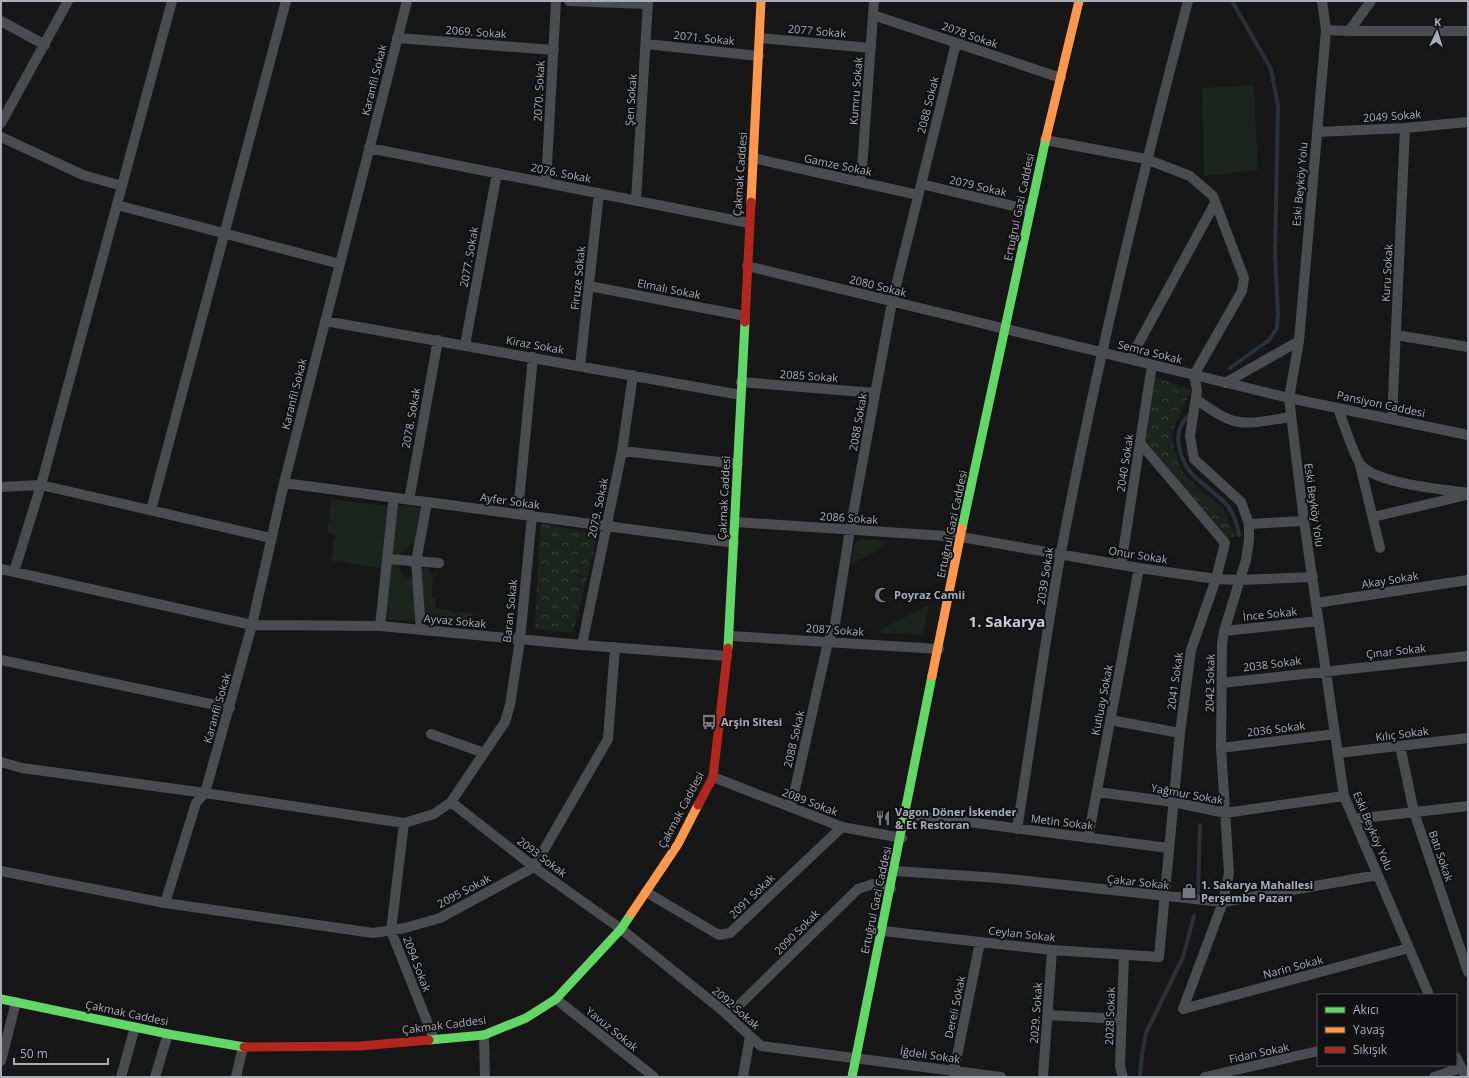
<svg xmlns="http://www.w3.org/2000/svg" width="1469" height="1078" viewBox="0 0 1469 1078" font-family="'Open Sans',sans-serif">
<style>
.grass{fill:#1d241e}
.park{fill:url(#park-crowns)}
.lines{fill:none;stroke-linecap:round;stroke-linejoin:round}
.stream{stroke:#2a3239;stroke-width:4}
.street{stroke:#4b4c50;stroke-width:10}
.fast{stroke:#63d668;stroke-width:9}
.slow{stroke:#ff974d;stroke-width:9}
.jam{stroke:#b3261e;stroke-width:9}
.street-bridge{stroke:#4b4c50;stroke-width:10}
.labels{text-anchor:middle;stroke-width:4;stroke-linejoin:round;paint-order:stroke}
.street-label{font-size:11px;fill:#a8adb8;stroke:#111113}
.poi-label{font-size:11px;font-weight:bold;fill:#a8adb8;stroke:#111113;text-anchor:start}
.district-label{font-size:15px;font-weight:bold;fill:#c9ccd4;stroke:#111113}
</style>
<defs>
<pattern id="park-crowns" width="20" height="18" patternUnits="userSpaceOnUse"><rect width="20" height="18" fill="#1d241e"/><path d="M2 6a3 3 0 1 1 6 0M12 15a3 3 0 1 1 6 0" fill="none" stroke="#3b413d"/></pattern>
</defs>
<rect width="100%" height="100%" fill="#171717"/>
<path class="grass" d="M1254,85l4,85 -54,6 -2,-88z
M332,499l59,8 -7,61 -53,-7 4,-28h-8z
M395,505l29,3 -6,36c-10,-1 -15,6 -19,14l-10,-1z
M860,539l25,2v5l-34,19 4,-22z
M389,562l9,1c3,9 7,16 17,17l4,42 -37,-3z
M437,565v11h-4l-1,22h3v10l15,2 1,2 22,1 -1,13 -48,-4 -4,-53 7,-2 4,8h2l3,-3z
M929,605l-6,30 -42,-2v-4z"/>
<path class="park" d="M1155,377l36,13 -19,43 2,15 8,23 20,21 20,15 14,30 -12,1 -78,-97z
M542,524l56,10 -25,99 -38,-4 5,-102z"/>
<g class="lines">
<path class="stream" d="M1230,368l39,-28 8,-12 1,-15 -3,-60 3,-147 -7,-37 -39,-68
M1191,413c-10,9 -15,20 -12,33 5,31 28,38 47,58 8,8 11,20 13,31
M1198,892l2,-67
M1140,1076l2,-22 4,-21 37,-76 11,-41"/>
<path class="street" d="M569,1l78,3
M1322,1l4,29 -27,311 -10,57 15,123 40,275 85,199
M873,15l188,63
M1,21l44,24
M1326,30l23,1 22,-30
M1349,31h119
M397,38l157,12
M760,38l111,10
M646,44l113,12
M1,123l67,-122
M1317,132l88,-4 63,-6
M1,137l82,38 39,11
M1045,140l101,19 44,17 23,20 31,82 -2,13 -48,84 3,15 -7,46 4,23 47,43 8,22v16l-3,20 -22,71 -2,13 -1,104 8,125 -6,29 -40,107
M369,148l380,75
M753,158l165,37
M861,182l13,-181
M546,183l10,-182
M921,184l109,26
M636,201l12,-200
M117,205l223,59
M747,266l542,132 179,37
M589,286l156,30
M325,321l416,74
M1396,335l72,12
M465,345l32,-172
M1130,359l85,-156
M580,366l19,-173
M741,382l134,11
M1225,383l74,-42
M1196,399c41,31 47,25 95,18
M1338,408c4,11 17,51 23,57 16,19 82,24 107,28
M1392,419l13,-291
M622,451l116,13
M1360,465l20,83
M284,483l450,60
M1,487l40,-2 230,53
M409,500l29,-160
M151,510l135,-509
M1373,517l94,-22
M735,522l226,15 178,31 77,11 23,1 74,-3
M1249,524l55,-3
M387,559l52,4
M1121,565l31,-200
M1,569l251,56 128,1 202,19 145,11
M14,572l27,-87 131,-484
M1316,603l152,-23
M380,626l13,-122
M421,630l-5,-68 10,-54
M1224,631l95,-10
M730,636l209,13
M582,645l40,-194 11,-76
M1,660l229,48
M1222,683l246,-27
M1110,720l70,13
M431,734l53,19
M1400,746l14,66 54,160
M1221,748l114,-14
M1338,753l130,-15
M1,762l21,6 183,25 199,30 30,-9 17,-12 54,-80 5,-17 10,-65 12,-124 -13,-15 14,-144
M713,777l129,50 60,11
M1097,792l69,9
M451,802l83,65 87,62 101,81 39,36 240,31
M1178,803l47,10 119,-17
M791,807l37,-165 7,-18 15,-94 42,-228 64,-259
M906,814l262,34
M1354,819l114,-13
M404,823l-13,108 43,108
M1017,829c15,-92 27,-185 44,-277 35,-185 79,-369 127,-551
M1088,838l51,-270
M1,871l164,32 208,30 32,-5 35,-10 94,-51 74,-128 7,-92
M895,871l104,7 224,24 155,-27
M646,892l73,43 11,-2 112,-106
M165,903l31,-100 9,-10 47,-168 32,-142 123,-482
M883,931l169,19 107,7 21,-224 11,-83 25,-71 9,-36 -85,-100
M556,999l98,78
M1183,1009l226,-61
M1048,1015l73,4
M728,1016l130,-127 15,-5 18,5
M484,1035l1,42
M1456,1057l10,20
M1,1061l15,-59
M121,1077l14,-50
M155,1077l13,-43
M236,1077l7,-30
M743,1077l7,-41
M955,1077l-1,-6 26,-129
M1043,1077l9,-127
M1123,1077l-3,-11 4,-111
M1205,1077l113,-26
M1434,1077l27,-9"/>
<path class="fast" d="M962,528l84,-390
M728,648l17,-326
M1,999l167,35 76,13
M429,1040l55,-5 42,-17 30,-19 65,-70 10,-15
M852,1077l80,-401"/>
<path class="slow" d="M1046,138l33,-137
M751,202l10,-201
M932,676l30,-148
M631,914l47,-70 20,-39"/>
<path class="jam" d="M745,322l6,-120
M698,805l15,-28 15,-129
M244,1047l116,-1 69,-6"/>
<path class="street-bridge" d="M1166,801l12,2"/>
</g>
<defs>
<g id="mosque-bare" transform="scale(1.2)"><path d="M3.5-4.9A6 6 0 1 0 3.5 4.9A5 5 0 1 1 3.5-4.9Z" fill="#757880" stroke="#111113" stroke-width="2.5" paint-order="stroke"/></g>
<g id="bus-bare" transform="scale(1.2)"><path d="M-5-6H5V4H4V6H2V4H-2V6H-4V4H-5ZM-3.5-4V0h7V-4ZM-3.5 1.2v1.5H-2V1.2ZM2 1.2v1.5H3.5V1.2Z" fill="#757880" stroke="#111113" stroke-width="2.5" paint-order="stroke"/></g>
<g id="restaurant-bare" transform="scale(1.2)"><path d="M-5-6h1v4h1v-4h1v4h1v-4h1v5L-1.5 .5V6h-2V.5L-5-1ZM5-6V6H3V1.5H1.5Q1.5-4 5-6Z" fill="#757880" stroke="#111113" stroke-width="2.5" paint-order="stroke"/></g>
<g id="shop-bare" transform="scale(1.2)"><path d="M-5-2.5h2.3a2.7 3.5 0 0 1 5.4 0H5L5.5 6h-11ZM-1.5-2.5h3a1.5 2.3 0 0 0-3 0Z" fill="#757880" stroke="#111113" stroke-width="2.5" paint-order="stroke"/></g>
</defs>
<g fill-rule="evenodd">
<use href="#mosque-bare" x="882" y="595"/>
<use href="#bus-bare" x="709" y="722"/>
<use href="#restaurant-bare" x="883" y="818"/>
<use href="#shop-bare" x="1189" y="891"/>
</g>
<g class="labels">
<g class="street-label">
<text transform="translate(817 31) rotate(5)" y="4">2077 Sokak</text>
<text transform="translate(476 32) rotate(4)" y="4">2069. Sokak</text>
<text transform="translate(970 35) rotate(19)" y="4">2078 Sokak</text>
<text transform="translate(704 38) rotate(6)" y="4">2071. Sokak</text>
<text transform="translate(374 80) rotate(-76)" y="4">Karanfil Sokak</text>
<text transform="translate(539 91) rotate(-87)" y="4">2070. Sokak</text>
<text transform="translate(856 91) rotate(-86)" y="4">Kumru Sokak</text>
<text transform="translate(631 100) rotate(-86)" y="4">Şen Sokak</text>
<text transform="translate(928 105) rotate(-76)" y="4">2088 Sokak</text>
<text transform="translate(1392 116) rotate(-4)" y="4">2049 Sokak</text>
<text transform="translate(838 165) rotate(12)" y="4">Gamze Sokak</text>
<text transform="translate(561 173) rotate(11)" y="4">2076. Sokak</text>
<text transform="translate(740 174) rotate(-86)" y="4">Çakmak Caddesi</text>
<text transform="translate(1300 184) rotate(-85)" y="4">Eski Beyköy Yolu</text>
<text transform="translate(978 186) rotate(13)" y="4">2079 Sokak</text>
<text transform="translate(1019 207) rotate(-78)" y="4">Ertuğrul Gazi Caddesi</text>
<text transform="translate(469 257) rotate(-80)" y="4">2077. Sokak</text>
<text transform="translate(1387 273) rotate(-87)" y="4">Kuru Sokak</text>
<text transform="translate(578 278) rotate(-84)" y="4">Firuze Sokak</text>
<text transform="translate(878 286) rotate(14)" y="4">2080 Sokak</text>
<text transform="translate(669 289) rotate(11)" y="4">Elmalı Sokak</text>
<text transform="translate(535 345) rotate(10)" y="4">Kiraz Sokak</text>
<text transform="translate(1150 352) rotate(14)" y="4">Semra Sokak</text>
<text transform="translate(809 376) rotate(4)" y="4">2085 Sokak</text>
<text transform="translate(294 394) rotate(-76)" y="4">Karanfil Sokak</text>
<text transform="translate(1381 404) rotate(12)" y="4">Pansiyon Caddesi</text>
<text transform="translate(411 418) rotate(-80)" y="4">2078. Sokak</text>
<text transform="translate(858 422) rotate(-80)" y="4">2088 Sokak</text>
<text transform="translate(1125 463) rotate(-81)" y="4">2040 Sokak</text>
<text transform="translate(724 498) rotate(-87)" y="4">Çakmak Caddesi</text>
<text transform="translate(510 501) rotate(8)" y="4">Ayfer Sokak</text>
<text transform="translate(1314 505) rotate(82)" y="4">Eski Beyköy Yolu</text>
<text transform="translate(598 508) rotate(-78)" y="4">2079. Sokak</text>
<text transform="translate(849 518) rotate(4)" y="4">2086 Sokak</text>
<text transform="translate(952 524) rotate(-78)" y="4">Ertuğrul Gazi Caddesi</text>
<text transform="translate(1138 555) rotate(9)" y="4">Onur Sokak</text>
<text transform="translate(1045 576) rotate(-81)" y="4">2039 Sokak</text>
<text transform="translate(1390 580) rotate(-9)" y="4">Akay Sokak</text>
<text transform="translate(510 611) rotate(-84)" y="4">Baran Sokak</text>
<text transform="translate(1270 614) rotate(-6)" y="4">İnce Sokak</text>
<text transform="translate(455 621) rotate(5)" y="4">Ayvaz Sokak</text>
<text transform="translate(835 630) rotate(4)" y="4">2087 Sokak</text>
<text transform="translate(1396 651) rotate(-6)" y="4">Çınar Sokak</text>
<text transform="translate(1272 664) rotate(-7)" y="4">2038 Sokak</text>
<text transform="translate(1175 681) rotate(-82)" y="4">2041 Sokak</text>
<text transform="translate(1210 683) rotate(-89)" y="4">2042 Sokak</text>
<text transform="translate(1102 700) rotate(-79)" y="4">Kutluay Sokak</text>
<text transform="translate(217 708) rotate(-74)" y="4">Karanfil Sokak</text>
<text transform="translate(1276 729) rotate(-7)" y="4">2036 Sokak</text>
<text transform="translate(1402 734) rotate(-7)" y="4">Kılıç Sokak</text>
<text transform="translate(794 739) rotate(-77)" y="4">2088 Sokak</text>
<text transform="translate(1187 794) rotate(10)" y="4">Yağmur Sokak</text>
<text transform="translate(810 802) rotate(21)" y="4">2089 Sokak</text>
<text transform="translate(681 810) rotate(-62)" y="4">Çakmak Caddesi</text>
<text transform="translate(1062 822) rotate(7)" y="4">Metin Sokak</text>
<text transform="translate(1373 831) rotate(67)" y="4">Eski Beyköy Yolu</text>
<text transform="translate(1441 856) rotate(71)" y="4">Batı Sokak</text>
<text transform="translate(542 857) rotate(37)" y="4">2093 Sokak</text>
<text transform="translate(1138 882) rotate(6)" y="4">Çakar Sokak</text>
<text transform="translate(464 891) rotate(-28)" y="4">2095 Sokak</text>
<text transform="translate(752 896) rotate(-44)" y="4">2091 Sokak</text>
<text transform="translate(876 900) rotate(-78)" y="4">Ertuğrul Gazi Caddesi</text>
<text transform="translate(797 932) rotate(-45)" y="4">2090 Sokak</text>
<text transform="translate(1022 934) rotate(6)" y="4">Ceylan Sokak</text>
<text transform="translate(417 964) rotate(69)" y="4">2094 Sokak</text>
<text transform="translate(1293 967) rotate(-15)" y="4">Narin Sokak</text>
<text transform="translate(955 1007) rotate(-78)" y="4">Dereli Sokak</text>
<text transform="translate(736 1008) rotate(41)" y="4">2092 Sokak</text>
<text transform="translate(127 1013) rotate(12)" y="4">Çakmak Caddesi</text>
<text transform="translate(1036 1013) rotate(-86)" y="4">2029. Sokak</text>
<text transform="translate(1110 1016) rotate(-88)" y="4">2028 Sokak</text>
<text transform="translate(444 1025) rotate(-7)" y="4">Çakmak Caddesi</text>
<text transform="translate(612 1029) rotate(39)" y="4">Yavuz Sokak</text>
<text transform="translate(1259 1053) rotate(-12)" y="4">Fidan Sokak</text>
<text transform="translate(930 1055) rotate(8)" y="4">İğdeli Sokak</text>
</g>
<g class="poi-label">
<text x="894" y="599">Poyraz Camii</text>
<text x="721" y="726">Arşin Sitesi</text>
<text x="895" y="816">Vagon Döner İskender<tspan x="895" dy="13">&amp; Et Restoran</tspan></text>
<text x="1201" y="889">1. Sakarya Mahallesi<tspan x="1201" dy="13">Perşembe Pazarı</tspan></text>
</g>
<g class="district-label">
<text x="1007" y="627">1. Sakarya</text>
</g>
</g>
<rect width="1469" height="1078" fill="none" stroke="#a8adb8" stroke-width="4"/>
<rect x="1317" y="994" width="140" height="72" fill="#111113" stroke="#4d4f55"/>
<rect x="1325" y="1007" width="20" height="6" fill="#63d668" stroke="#4d4f55"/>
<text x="1353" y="1014" font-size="12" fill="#a8adb8">Akıcı</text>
<rect x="1325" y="1027" width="20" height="6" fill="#ff974d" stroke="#4d4f55"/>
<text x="1353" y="1034" font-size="12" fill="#a8adb8">Yavaş</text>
<rect x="1325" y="1047" width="20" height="6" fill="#b3261e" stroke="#4d4f55"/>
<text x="1353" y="1054" font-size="12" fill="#a8adb8">Sıkışık</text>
<g transform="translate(1437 32) rotate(4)" stroke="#111113" stroke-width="3" paint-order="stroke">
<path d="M0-3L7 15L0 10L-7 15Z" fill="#a8adb8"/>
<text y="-6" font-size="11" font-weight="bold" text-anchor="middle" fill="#a8adb8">K</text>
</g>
<path d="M14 1058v6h94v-6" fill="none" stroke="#a8adb8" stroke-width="2"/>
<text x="20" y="1058" font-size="12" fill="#a8adb8" stroke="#111113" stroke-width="3" paint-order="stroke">50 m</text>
</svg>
